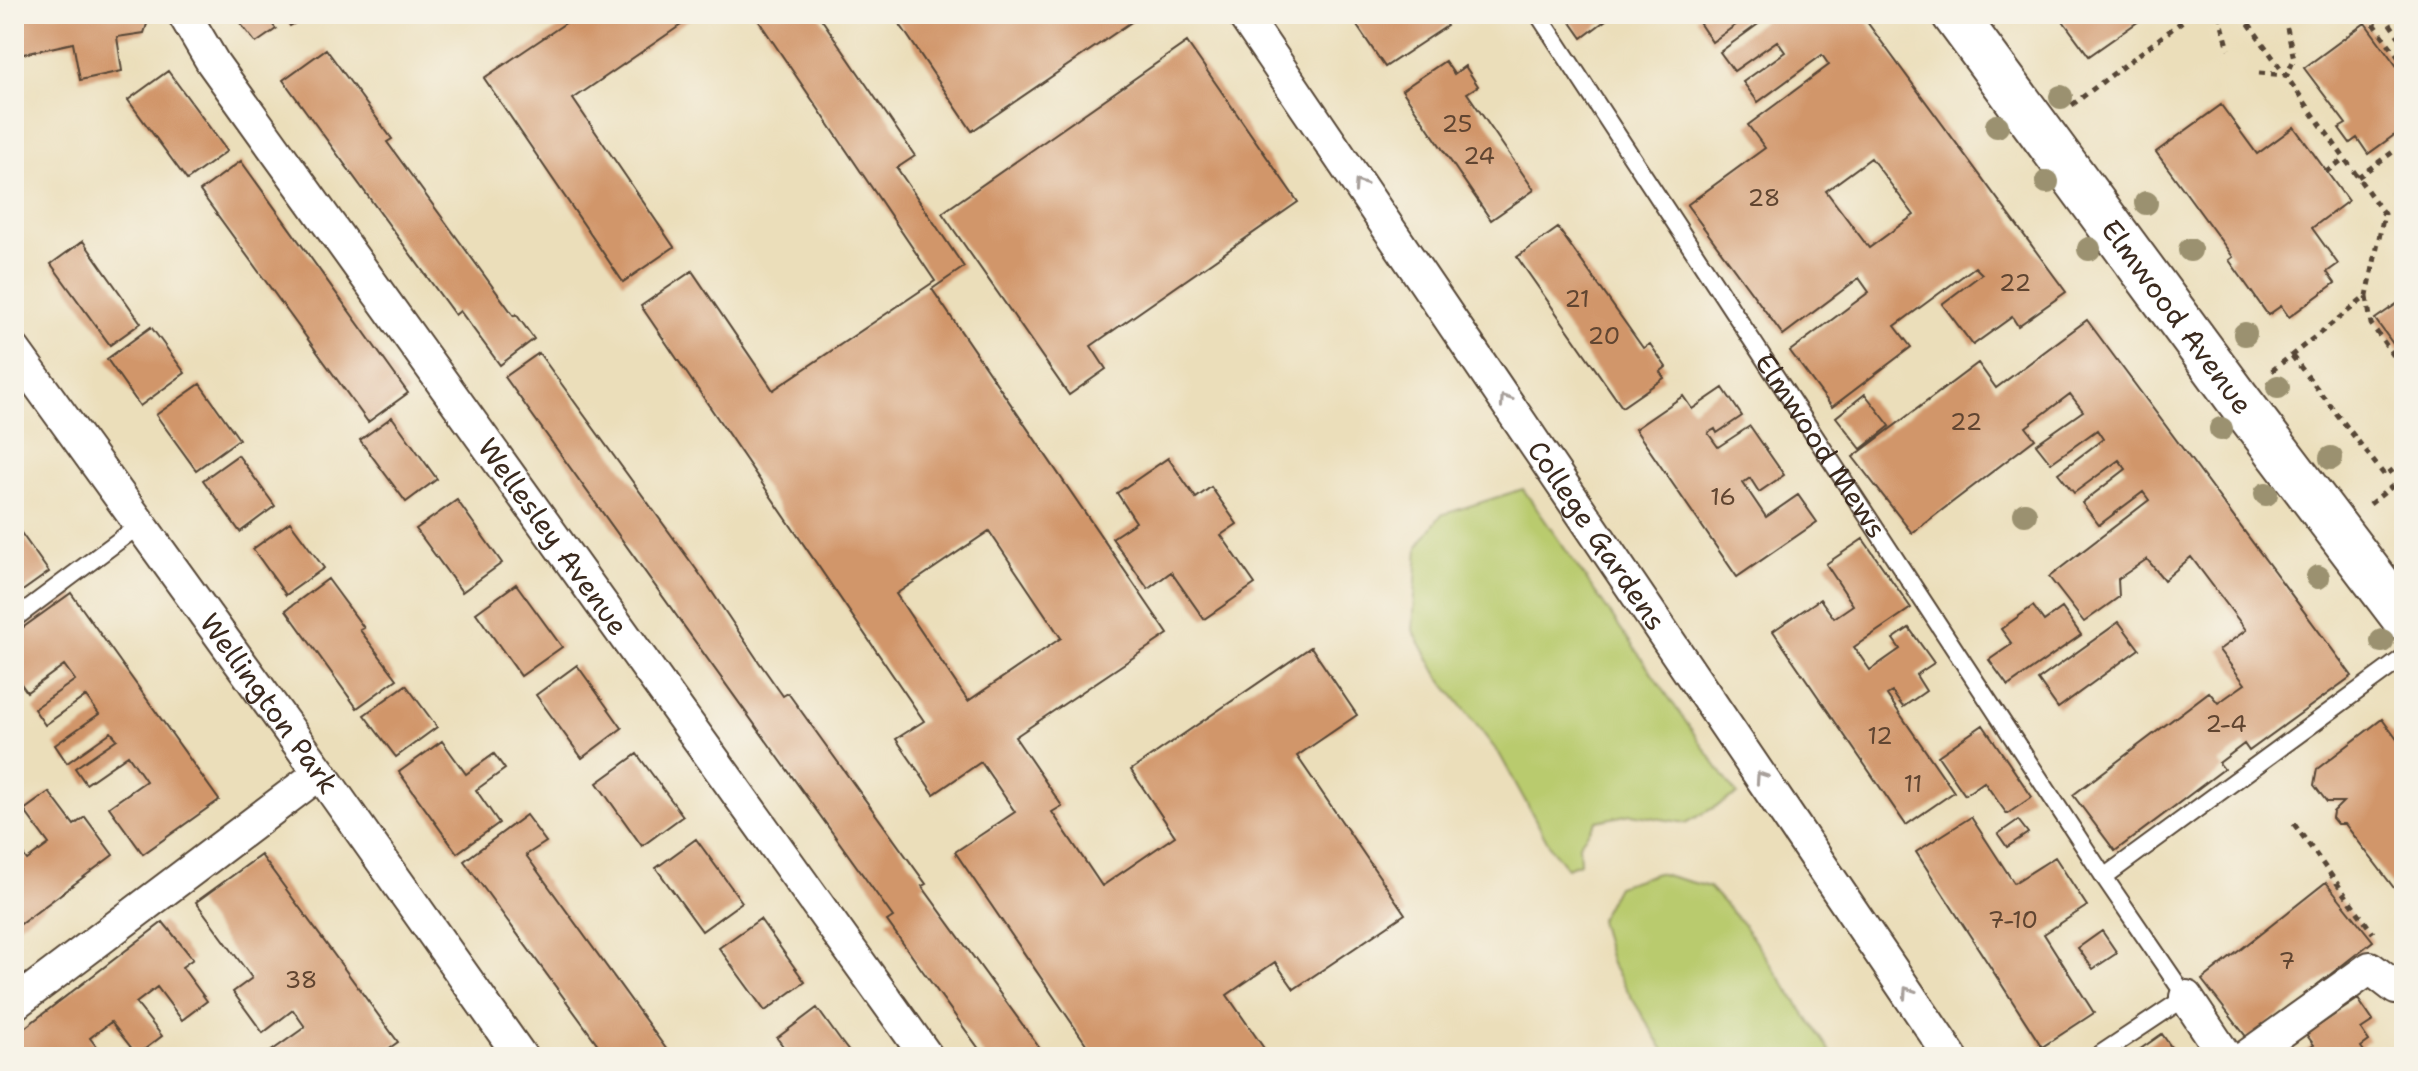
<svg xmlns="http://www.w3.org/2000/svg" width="2418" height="1071" viewBox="0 0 2418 1071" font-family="'Shantell Sans',sans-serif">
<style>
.green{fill:#b9cb6e;stroke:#7a7a46;stroke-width:2}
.building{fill:#d1966a;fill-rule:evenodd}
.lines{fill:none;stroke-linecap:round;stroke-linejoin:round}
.lane-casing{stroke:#554535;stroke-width:20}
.street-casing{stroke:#554535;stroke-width:36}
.secondary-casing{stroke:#554535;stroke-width:48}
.path{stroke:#554535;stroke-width:5;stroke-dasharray:6 6;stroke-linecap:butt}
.lane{stroke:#fff;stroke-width:16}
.street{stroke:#fff;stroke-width:32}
.secondary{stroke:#fff;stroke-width:44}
.tree{fill:#9b916f}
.oneway{stroke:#a79f9a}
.labels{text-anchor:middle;stroke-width:8;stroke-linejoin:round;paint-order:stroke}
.number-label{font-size:24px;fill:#604531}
.street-label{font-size:28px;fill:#3b2a1e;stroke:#f7f3e8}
</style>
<rect width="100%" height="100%" fill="#f7f3e8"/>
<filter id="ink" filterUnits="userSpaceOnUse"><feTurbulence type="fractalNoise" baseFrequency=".0125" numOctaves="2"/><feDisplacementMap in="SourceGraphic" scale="16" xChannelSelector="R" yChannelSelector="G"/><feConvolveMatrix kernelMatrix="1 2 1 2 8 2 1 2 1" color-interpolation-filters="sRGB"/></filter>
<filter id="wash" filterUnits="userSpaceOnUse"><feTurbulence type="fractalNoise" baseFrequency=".006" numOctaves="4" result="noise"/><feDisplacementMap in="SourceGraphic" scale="32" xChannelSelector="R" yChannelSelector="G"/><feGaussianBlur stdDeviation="1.8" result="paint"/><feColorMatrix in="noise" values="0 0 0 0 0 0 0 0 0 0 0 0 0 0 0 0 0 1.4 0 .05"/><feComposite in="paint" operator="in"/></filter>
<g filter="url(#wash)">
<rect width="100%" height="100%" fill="#ebdeba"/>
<path class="green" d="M1523,489l214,306 -51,28 -55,-9 -34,7 -18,23 1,19 -13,5 -16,-20 -51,-93 -63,-81 -24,-44 5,-84 23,-31z
M1657,873l52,14 34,37 91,133h-166l-57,-93 -12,-44 18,-34z"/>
<g id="blocks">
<path class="building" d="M14,14h127l7,7 -4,12 -27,4 5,34 -42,9 -7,-37 -59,13z
M233,14h31l12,15 -20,14z
M283,14h29l-22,12z
M579,14h118l-124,85 101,148 -51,35 -139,-204z
M754,14h64l97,142 -18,12 67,99 -32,22 236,345 -153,103 47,69 -10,6 50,74 73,-50 -44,-66 180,-123 46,68 -60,41 108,158 -111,75 -19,-27 -48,33 43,62h-175l-140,-205 60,-40 -34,-50 -47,32 -38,-55 28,-18 -283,-415 51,-35 81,119 162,-109zM989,531l72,107 -93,63 -72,-107z
M893,14h250l-171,117z
M1349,14h89l9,12 -62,41z
M1565,14h49l-32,24z
M1702,14h49l-39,28 -16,-24z
M1772,14h89l205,278 -48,34 -6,-9 -39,28 -31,-41 40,-30 -7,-7 -80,59 16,21 -79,60 -42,-56 79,-59 -10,-14 -76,57 -96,-130 78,-57 -17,-23 81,-60 -7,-10 -64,47 -15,-20 42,-30 -8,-11 -43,30 -14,-19zM1871,158l43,57 -45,33 -43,-57z
M2058,14h91l-60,42z
M2365,23l39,53v52l-36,26 -11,-16 -7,5 -11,-15 7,-4 -42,-56z
M1187,42l111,160 -207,144 15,23 -37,26 -127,-182z
M326,49l66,90 -5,3 127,174 2,-2 18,25 -34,26 -40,-54 -5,4 -172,-235z
M1445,61l9,13 11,-8 13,20 -11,7 67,97 -43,30 -89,-130z
M168,71l59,80 -40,29 -59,-80z
M2221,105l36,49 37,-27 54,74 -36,27 26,36 -11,8 8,11 -46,34 -8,-11 -13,9 -39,-55 4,-3 -77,-105z
M241,161l167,232 -40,29 -168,-231z
M1558,228l85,120 7,-4 16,23 -6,5 4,6 -42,29 -105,-150z
M83,241l58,82 -31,22 -59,-81z
M2404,299v60l-29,-40z
M2087,320l265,356 -103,75 -5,-7 -25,19 5,6 -109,82 -42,-56 136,-103 9,11 27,-19 -26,-34 27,-20 -55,-73 -27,23 -17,-21 -29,20 1,18 -35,25 -35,-45 100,-77 -6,-8 -44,33 -17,-22 44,-34 -7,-9 -45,33 -16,-20 45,-34 -6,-9 -46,33 -15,-19 47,-33 -13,-17 -44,33 9,12 -123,94 -59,-76 125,-94 18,25z
M151,327l34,46 -45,33 -33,-47z
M539,353l165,227 55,82 24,34 5,-3 138,191 -4,2 124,171h-61l-63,-87 -35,-49 6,-4 -388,-540z
M200,384l39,55 -43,31 -40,-55z
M1723,388l19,28 -25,17 -2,-4 -7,4 10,14 32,-21 34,49 -25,17 -9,-14 -7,5 23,34 32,-22 19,27 -80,55 -102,-148 48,-33 9,13z
M1865,394l25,32 -29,23 -25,-32z
M392,417l45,62 -31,23 -46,-62z
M238,455l37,51 -35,26 -37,-52z
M1168,458l28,40 15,-11 26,37 -16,11 34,49 -51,35 -33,-47 -23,17 -36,-51 24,-16 -19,-29z
M457,500l45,63 -40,29 -46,-63z
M290,522l34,46 -38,27 -33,-46z
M14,523l35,49 -35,25z
M1863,539l48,69 -57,39 16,23 30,-21 -7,-10 16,-11 25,35 -18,12 10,16 -23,16 -11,-15 -5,3 67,97 -48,33 -133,-194 47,-32 14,19 19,-13 -27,-41z
M328,579l36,49 -4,2 37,49 -40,29 -71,-98z
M516,584l46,63 -41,29 -45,-63z
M71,593l148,207 -76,54 -34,-47 37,-26 -18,-26 -42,29 -11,-16 42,-29 -6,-7 -44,31 -12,-18 44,-31 -13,-18 -41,29 -11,-16 41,-29 -11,-15 -37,27 -13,-18v-40z
M2033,606l11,15 18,-13 19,27 -73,51 -19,-26 23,-16 -11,-15z
M2119,622l20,27 -81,59 -20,-28z
M577,665l45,63 -40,30 -46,-63z
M406,685l31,42 -41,30 -32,-42z
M2382,719l22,30v152l-59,-77h-8l-5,-6 1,-6 10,-10h-16l-13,-17 3,-16z
M1983,725l49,72 -25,17 -23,-32 -19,13 -27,-39z
M442,741l24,33 28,-20 11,15 -29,21 23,33 -42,30 -58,-81z
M637,754l46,62 -41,30 -45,-63z
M49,792l25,33 11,-8 28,38 -99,74v-88l13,19 22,-16 -25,-34z
M526,815l20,27 -20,13 146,202h-65l-143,-196z
M1971,817l43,66 41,-26 32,49 -43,28 50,79 -52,34 -126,-195z
M2018,820l10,13 -21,14 -9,-13z
M696,839l46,63 -40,29 -46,-63z
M261,855l137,187 -21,15h-114l42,-30 -12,-17 -30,23 -30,-41 19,-14 -56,-76z
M2326,882l47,59 -125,98 -46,-59z
M760,919l45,63 -40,29 -46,-63z
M163,922l30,37 -11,8 25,34 -25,19 -25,-33 -21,16 26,33 -25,19 -26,-33 -21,16 14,19h-90v-21z
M2102,931l15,22 -24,16 -15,-21z
M2358,999l15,22 -12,8 8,12 -8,6 7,10h-72l18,-12 -8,-11z
M817,1008l23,32 13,17h-62l-14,-19z
M2162,1034l16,23h-49z"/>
</g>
</g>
<g filter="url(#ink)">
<use href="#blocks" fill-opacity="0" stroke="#554535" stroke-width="2"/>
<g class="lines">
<g class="lane-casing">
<g id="lane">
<path id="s1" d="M1538,14l566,863 82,120 -90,60"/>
<path d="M14,619l127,-95"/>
<path d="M2104,877l300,-220"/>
</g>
</g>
<g class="street-casing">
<g id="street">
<path id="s2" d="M184,14l29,49 714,994"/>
<path id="s3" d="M1243,14l708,1043"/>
<path id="s4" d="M14,350l306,423 201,284"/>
<path d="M2186,997l40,60"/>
<path d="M14,1004l306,-231"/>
<path d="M2246,1057l124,-89 26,20"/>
</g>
</g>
<g class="secondary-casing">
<g id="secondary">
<path id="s5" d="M1954,14l283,384 167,220"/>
</g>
</g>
<path class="path" d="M2221,14v7l8,28
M2242,14l142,200 -17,82 -98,77
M2367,14l37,51
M2383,14l21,30
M2259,73l28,2 7,-16 -7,-31
M2072,105l120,-91
M2326,172l19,-14
M2358,177l46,-33
M2367,297l4,27 33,46
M2292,356l93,120 19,-15
M2370,504l34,-27
M2294,824l79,109"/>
<use href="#lane" class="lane"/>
<use href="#street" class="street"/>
<use href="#secondary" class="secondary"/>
</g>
<g class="tree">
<circle cx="2061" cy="97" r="12"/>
<circle cx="1997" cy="126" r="12"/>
<circle cx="2047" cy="182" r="12"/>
<circle cx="2146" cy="203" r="12"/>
<circle cx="2089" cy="249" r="12"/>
<circle cx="2190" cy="250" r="12"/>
<circle cx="2245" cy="334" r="12"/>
<circle cx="2278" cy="387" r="12"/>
<circle cx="2221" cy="429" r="12"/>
<circle cx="2331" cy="458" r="12"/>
<circle cx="2266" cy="494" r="12"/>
<circle cx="2025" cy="514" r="12"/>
<circle cx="2318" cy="577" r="12"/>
<circle cx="2382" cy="641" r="12"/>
</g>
<defs><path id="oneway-chevron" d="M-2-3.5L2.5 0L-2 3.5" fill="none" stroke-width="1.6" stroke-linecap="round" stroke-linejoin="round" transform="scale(2)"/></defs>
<g class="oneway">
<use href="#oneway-chevron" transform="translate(1359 185) rotate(-124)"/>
<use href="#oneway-chevron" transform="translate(1505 400) rotate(-124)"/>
<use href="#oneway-chevron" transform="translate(1761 777) rotate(-124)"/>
<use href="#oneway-chevron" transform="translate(1908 992) rotate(-124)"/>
</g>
</g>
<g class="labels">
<g class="number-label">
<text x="1457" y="132">25</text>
<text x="1479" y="164">24</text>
<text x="1764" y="206">28</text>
<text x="2015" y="291">22</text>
<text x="1577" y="307">21</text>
<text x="1604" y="344">20</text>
<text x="1966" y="430">22</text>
<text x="1723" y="505">16</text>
<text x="2226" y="732">2-4</text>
<text x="1880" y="744">12</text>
<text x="1913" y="792">11</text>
<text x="2013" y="928">7-10</text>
<text x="2287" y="969">7</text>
<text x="301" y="988">38</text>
</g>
<g class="street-label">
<text dy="10" stroke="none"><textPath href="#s5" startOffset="376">Elmwood Avenue</textPath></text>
<text dy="10" stroke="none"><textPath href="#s1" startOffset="516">Elmwood Mews</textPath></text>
<text dy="10" stroke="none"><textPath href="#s3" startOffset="630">College Gardens</textPath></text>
<text dy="10" stroke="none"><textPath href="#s2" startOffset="640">Wellesley Avenue</textPath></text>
<text dy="10" stroke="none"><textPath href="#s4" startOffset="436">Wellington Park</textPath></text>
</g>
</g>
<rect width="2418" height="1071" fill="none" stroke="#f7f3e8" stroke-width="48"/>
</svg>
